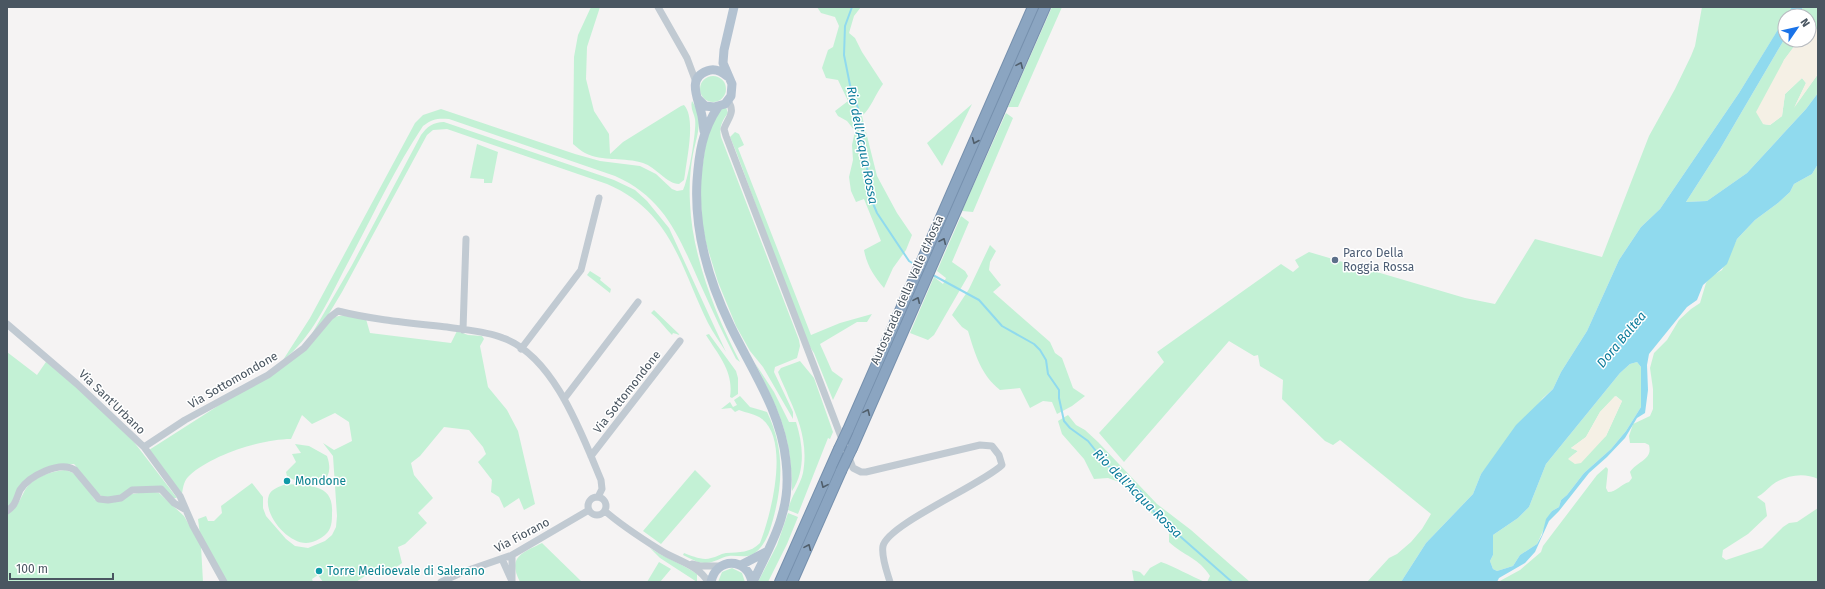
<svg xmlns="http://www.w3.org/2000/svg" width="1825" height="589" viewBox="0 0 1825 589" font-family="'Fira Sans',sans-serif">
<style>
.green{fill:#c3f1d5;fill-rule:evenodd}
.sand{fill:#f5f0e5}
.water{fill:#90daee;fill-rule:evenodd}
.lines{fill:none;stroke-linecap:round;stroke-linejoin:round}
.stream{stroke:#90daee;stroke-width:2}
.highway-casing{stroke:#7690ad;stroke-width:12}
.minor{stroke:#c1cad2;stroke-width:7}
.major{stroke:#b3c2d1;stroke-width:9}
.highway{stroke:#8ba5c1;stroke-width:10}
.highway-bridge-casing{stroke:#7690ad;stroke-width:12;stroke-linecap:butt}
.highway-bridge{stroke:#8ba5c1;stroke-width:10}
.oneway{stroke:#505e6b}
.service-dot{fill:#5c6f8a;stroke:#fff;stroke-width:1.5}
.culture-dot{fill:#0f9aa8;stroke:#fff;stroke-width:1.5}
.labels{text-anchor:middle;stroke-width:3;stroke-linejoin:round;paint-order:stroke}
.service-label{font-size:12px;fill:#4e5e75;stroke:#fff;text-anchor:start}
.street-label{font-size:12px;fill:#4a5661;stroke:#fff}
.culture-label{font-size:12px;fill:#0d838f;stroke:#fff;text-anchor:start}
.water-label{font-size:13px;font-style:italic;fill:#0c7c9b;stroke:#fff}
</style>
<rect width="100%" height="100%" fill="#f5f3f3"/>
<path class="green" d="M591,7h9l-13,40 -1,32 8,32 15,23 1,20 13,-12 58,-36 3,-1c12,13 3,52 1,69l-1,6 -5,4c-12,0 -23,-17 -36,-21 -18,-6 -41,-1 -58,-10 -4,-2 -8,-6 -12,-9l1,-87 4,-22z
M817,7h44l-7,9 -5,17 6,5 7,14 21,32c-8,11 -12,24 -21,32l15,60 20,37 15,22 -6,15 -13,18 -9,20c-10,-12 -17,-22 -20,-38l17,-9 -17,-42 -8,3 -5,-11 -2,-14 4,-17 -1,-15 3,-14 -8,-10 -9,-5 -3,-5 13,-10 -10,-21 -12,-2 -4,-10 6,-18 5,-3 6,-21 -4,-9 -14,-4z
M1052,7h10l-44,100h-10z
M1702,7h90l-53,86 -79,116 -19,18 -22,33 -32,71 -26,41 -8,17 -10,9 -62,76 -8,20 -47,49 -25,39h-34l22,-24 8,-4 14,-12 11,-13 9,-15 -91,-74 -7,5 -8,-4 -43,-42 1,-19 -23,-14 -2,-11 -4,1 -25,-15 -105,121 -25,-29 65,-71 -7,-10 124,-88 12,8 6,-5 -4,-7 14,-8 156,46 30,6 40,-65 67,18 47,-121 26,-47 16,-33 4,-10z
M1803,7h15v24l-4,-5 -5,4v-14h-11z
M1785,38v2h14l-15,20 -21,64 7,1 12,-9 3,-22 17,-16 4,5 -11,23 23,-32v19l-12,16 -59,64 -40,28 -21,1 34,-53z
M700 89a13 13 0 1 1 26 0a13 13 0 1 1-26 0Z
M692,101c4,6 7,13 7,20 0,11 -4,23 -6,33 -3,16 -4,33 -3,49 2,53 26,113 50,159l-4,-3c-12,-23 -23,-47 -34,-71 -22,-48 -35,-89 -87,-112l-166,-57c-11,-1 -17,0 -26,7 -30,45 -53,96 -79,144 -16,31 -33,69 -61,90l27,-42 105,-195 8,-8 18,-6 134,45 25,7 40,5 16,8 16,15 5,2 6,-1c5,-9 14,-61 12,-71 -1,-6 -5,-11 -3,-18z
M972,104l-30,62 -15,-23z
M726,107l2,6c-6,8 -9,14 -7,24l78,203 1,6 -3,12 -22,9 -1,5 19,40v7l-30,-52 -13,-16 -14,-25 -18,-44 -12,-39 -4,-21 -2,-38 8,-57 14,-19z
M1006,113l7,5 -40,94 -11,-1z
M444,122l170,58 21,10 12,11 22,27 57,124c-6,-10 -13,-19 -18,-29 -28,-57 -36,-111 -101,-139l-160,-55 -14,1 -6,5 -85,157 -15,25 -17,20 42,-72 69,-130c6,-8 12,-13 23,-13z
M735,132l4,2 5,11 -6,3 73,187 29,-12 32,-9 -5,8h-10l-37,22 12,27 11,8 -10,21 -19,-47 -8,-12 -69,-187 -7,-17z
M477,144l21,8 -6,31h-8v-4l-14,-1z
M1818,164v315c-14,-7 -33,-4 -46,6 -5,4 -9,9 -15,12l8,6 2,13 -19,18 -25,16 -1,7 4,3 36,-12 21,-21 6,-4 8,-1 21,-14v74h-320l22,-12 21,-18 2,-6 54,-71 9,-8 2,2 -2,19 2,4c9,0 13,-8 21,-10l3,-4 -2,-6c7,-11 23,-12 19,-27l-4,-2h-15l-1,-7 4,-12 17,-8 3,-7v-20l-3,-21 4,-15 13,-13 12,-20 12,-11 9,-6 6,-20 4,-6 12,-7 15,-31 18,-19 23,-17 12,-11 4,-8 18,-10z
M961,216l8,6 -17,40 13,9 3,5 -34,59 -6,5 -18,-7 24,-56 9,7 3,-6 -9,-7z
M990,245l6,6 -6,11 -1,8 12,15 -8,7 57,50 5,11 7,5 11,30 12,8 -13,10 -15,8 -5,-12 -9,-1 -13,7 -10,-20 -20,2c-19,-15 -25,-36 -32,-59l-6,-4 -10,-12 17,-26z
M590,271l11,7 -1,2 11,9 -1,4 -23,-18z
M654,310l26,25 -7,-2 -1,2c-7,-7 -13,-16 -21,-22z
M344,315l22,4 4,14 81,10 6,-12 11,4 14,1 2,3 -4,7 8,41 19,23 11,21 17,73 -11,6 -5,-12 -15,10 -5,-11 -8,-5 1,-12 -14,-18 8,-8 -3,-7 -14,-17 -25,-3 -24,29 -9,7 3,12 19,23 -15,15 9,10 -22,21 -7,3 4,16 -18,13 -6,-9 -22,15h-33l-5,-7 -6,4 1,3h-86l-27,-47 -2,-16 8,-3 2,5h6l8,-8 -1,-7 31,-23 11,14v11l3,8 20,23 9,7 13,2 17,-7 7,-6 4,-8 1,-11 -4,-60 -10,-13 11,7 18,-9 -3,-19 -14,-9 -23,11 -10,-9 -11,24c-29,0 -79,16 -101,36 -6,5 -7,12 -8,19l-33,-44 86,-55 31,-16 68,-62z
M709,334l27,37 2,7v16l-6,4 -2,-1c4,-25 -11,-41 -24,-62z
M7,352l30,23 11,-16 86,83 43,56h-6l-11,-12c-12,3 -51,16 -60,9 -7,-5 -19,-23 -26,-31l-19,1 -16,6 -32,37z
M800,361l14,17 19,54 -3,7 -2,-1 -30,76 -10,-4c3,-14 12,-24 15,-37 5,-28 -3,-51 -14,-75 -3,-9 -8,-17 -11,-26l3,-4z
M1637,362l4,5v40l-15,24 -15,18 -27,24 -17,22 -6,5 -2,7 -7,4 -15,33 -17,11 -7,11 -16,5 -4,-2 -3,-8 3,-6v-20l25,-17 11,-11 17,-43 74,-91 10,-9zM1616,396l6,5 -16,35 -38,23 10,-8 -7,-3 15,-11 14,-25z
M755,363l19,29 15,30h7c7,22 10,48 -4,69 0,-55 -13,-80 -37,-128z
M740,396l10,11 17,5c18,37 16,73 5,111 -3,11 -9,27 -21,32 -7,3 -15,0 -22,1 -8,1 -15,7 -23,7 -8,1 -16,-5 -23,-8l1,-2c8,3 19,8 27,5 6,-1 9,-4 15,-5 14,-1 24,0 34,-10 11,-28 30,-102 2,-124 -6,-5 -16,-6 -23,-9l-4,2 -4,-4 -10,1 9,-7 3,5 4,-2 -3,-5z
M1068,415l8,10 9,5 13,12 59,62 34,26 59,52h-43l3,-6c-11,-18 -26,-20 -41,-34v-9l-6,-8 -41,-42 -14,-5 -14,1 -10,-20 -22,-25 -4,-13z
M295,444l14,2 18,10c11,31 -20,33 -40,20l-1,-4 10,-10 -4,-8 9,-1z
M64,470c14,1 23,19 31,30l56,-9 8,2 25,23 17,30 2,36h-196v-67c9,-7 12,-13 17,-23 8,-15 25,-20 40,-22z
M695,470l16,16 -50,58 -18,-13z
M286,484c23,2 48,-1 46,29 0,8 0,16 -7,22 -5,4 -12,8 -19,8 -19,0 -44,-30 -37,-48 2,-6 12,-9 17,-11z
M788,513l10,4 -11,27 -19,38h-10l19,-37z
M542,543l40,39h-62c-13,-25 2,-29 22,-39z
M650,548c15,10 33,16 47,26v8l-37,-24z
M659,562l12,7 -11,13h-13z
M1161,562c15,5 29,14 44,20h-71l-2,-12 8,2 4,4 6,-8z
M732,568l10,5 3,9h-27l4,-10z"/>
<path class="sand" d="M1814,26l4,5v43l-24,34 12,-25 -4,-5 -17,16 -3,22 -12,9 -7,-1 -7,-12 28,-52 15,-20h10v-10z
M1615,396l7,5 -16,35 -25,27 -6,1 -7,-5 10,-8 -7,-3 15,-11 14,-25z"/>
<path class="water" d="M1792,7h11l-5,9h-12z
M1785,18v20l-65,111 -34,53 21,-1 40,-28 59,-64 12,-16v71l-6,10 -18,10 -4,8 -12,11 -23,17 -18,19 -10,25 -24,21 -6,15 -10,7 -38,47 -2,11 1,25 -3,23 -8,5 -12,20 -18,19 -18,16 -30,38 -10,10 -14,31 -10,11 -26,15 -2,4h-96l25,-39 47,-49 8,-20 35,-49 37,-36 8,-17 26,-41 32,-71 22,-33 19,-18 79,-116zM1637,362l4,5v40l-15,24 -15,18 -27,24 -17,22 -6,5 -2,7 -7,4 -6,8 -4,16 -5,9 -17,11 -7,11 -16,5 -4,-2 -3,-8 3,-6v-20l25,-17 11,-11 17,-43 74,-91 10,-9z"/>
<g class="lines">
<path class="stream" d="M852,7l-7,19 -1,29 7,35 7,18 14,93 5,12 32,48 8,5
M931,274l48,26 23,26 32,18 6,6 6,10 2,14 11,16v8l5,23 6,7 18,13 19,24 34,27 16,24 75,66"/>
<g class="highway-casing">
<path id="highway" d="M848,430l185,-423
M852,448l193,-441
M780,582l59,-133
M792,582l49,-111"/>
</g>
<path class="minor" d="M658,7l29,51 9,24
M728,101c8,11 0,17 -4,28l2,7 127,332 8,4h5l114,-27 12,1 7,9 3,10c-19,19 -114,59 -119,81 -2,10 4,26 7,36
M7,324l70,60 67,63 36,49 13,30 31,56
M463,330l3,-91
M521,349l60,-79 18,-72
M564,399l74,-97
M144,447l41,-27 83,-45 36,-27 26,-31 8,-6c36,9 73,12 109,16 18,3 39,4 56,11 51,18 79,97 98,142l1,9 -4,8
M591,456l89,-115
M588 506a9 9 0 1 1 18 0a9 9 0 1 1-18 0Z
M7,511c9,-6 9,-12 13,-21 9,-14 40,-30 55,-20l24,29 9,1 13,-2 11,-8 29,-1 13,14 12,7
M605,511c17,15 36,27 55,39 15,10 39,15 48,32
M512,555v27
M502,559l9,20
M692,564l8,2h20
M441,582l22,-10 49,-17 77,-45"/>
<path class="major" d="M698,99l7,7 9,1 11,-3 6,-8 1,-12 -9,-21 1,-13 10,-43
M718,107c-16,24 -19,46 -21,74 -3,51 11,98 33,144 21,44 51,86 56,136 2,17 1,38 -4,54 -5,21 -20,47 -29,67
M704,131c-1,-6 -1,-13 -3,-19 -3,-14 -14,-34 6,-41 7,-3 14,0 20,5
M741,565l25,-13
M711,582c5,-25 36,-25 41,0"/>
<use href="#highway" class="highway"/>
<g class="highway-bridge-casing">
<path id="highway-bridge" d="M839,449l9,-19
M841,471l11,-23"/>
</g>
<use href="#highway-bridge" class="highway-bridge"/>
</g>
<defs><path id="oneway-chevron" d="M-2-3.5L2.5 0L-2 3.5" fill="none" stroke-width="1.6" stroke-linecap="round" stroke-linejoin="round"/></defs>
<g class="oneway">
<use href="#oneway-chevron" transform="translate(1020 65) rotate(-66)"/>
<use href="#oneway-chevron" transform="translate(975 141) rotate(113)"/>
<use href="#oneway-chevron" transform="translate(943 241) rotate(-66)"/>
<use href="#oneway-chevron" transform="translate(917 300) rotate(-66)"/>
<use href="#oneway-chevron" transform="translate(867 412) rotate(-66)"/>
<use href="#oneway-chevron" transform="translate(824 485) rotate(114)"/>
<use href="#oneway-chevron" transform="translate(808 547) rotate(-66)"/>
</g>
<circle class="service-dot" cx="1335" cy="260" r="4"/>
<g class="culture-dot">
<circle cx="287" cy="481" r="4"/>
<circle cx="319" cy="571" r="4"/>
</g>
<g class="labels">
<g class="service-label">
<text x="1343" y="257">Parco Della<tspan x="1343" dy="14">Roggia Rossa</tspan></text>
</g>
<g class="street-label">
<text transform="translate(907 290) rotate(-66)" y="4">Autostrada della Valle d'Aosta</text>
<text transform="translate(233 380) rotate(-30)" y="4">Via Sottomondone</text>
<text transform="translate(627 392) rotate(-52)" y="4">Via Sottomondone</text>
<text transform="translate(112 402) rotate(44)" y="4">Via Sant'Urbano</text>
<text transform="translate(522 535) rotate(-28)" y="4">Via Fiorano</text>
</g>
<g class="culture-label">
<text x="295" y="485">Mondone</text>
<text x="327" y="575">Torre Medioevale di Salerano</text>
</g>
<g class="water-label">
<text transform="translate(863 145) rotate(79)" y="5">Rio dell'Acqua Rossa</text>
<text transform="translate(1621 339) rotate(-50)" y="5">Dora Baltea</text>
<text transform="translate(1138 493) rotate(45)" y="5">Rio dell'Acqua Rossa</text>
</g>
</g>
<rect width="1825" height="589" fill="none" stroke="#4a5661" stroke-width="16"/>
<g transform="translate(1797 28) rotate(56)"><circle r="19" fill="#ffffff" stroke="#b7bbc0"/>
<path d="M0-3L7 15L0 10L-7 15Z" fill="#1a73e8"/>
<text y="-6" font-size="11" font-weight="bold" text-anchor="middle" fill="#4a5661">N</text>
</g>
<path d="M10 573v6h103v-6" fill="none" stroke="#4a5661" stroke-width="2"/>
<text x="16" y="573" font-size="12" fill="#4a5661" stroke="#ffffff" stroke-width="3" paint-order="stroke">100 m</text>
</svg>
